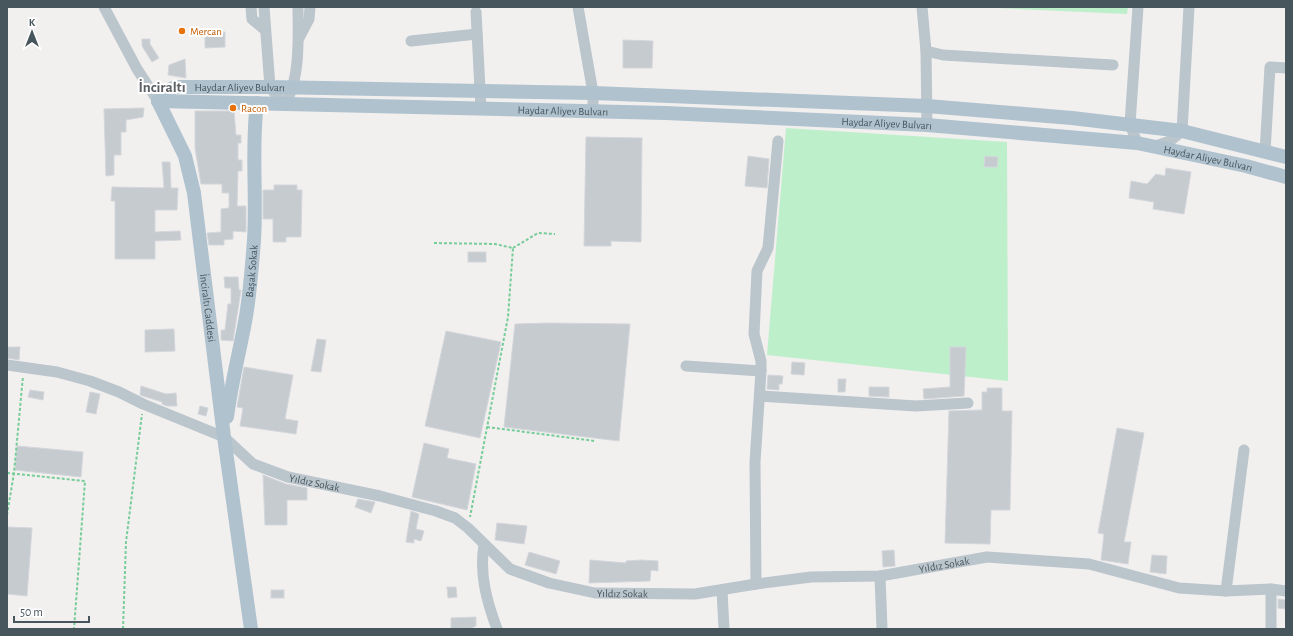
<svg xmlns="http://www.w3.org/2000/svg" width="1293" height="636" font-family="'Alegreya Sans',sans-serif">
<rect width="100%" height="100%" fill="#f2efef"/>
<g fill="#beefcb">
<path d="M974,7H1128L1127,14Z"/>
<path d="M786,128L1007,142L1008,381L767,355Z"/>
</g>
<g fill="#c6cbcf" stroke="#d3d6db">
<path d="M216,32H225V47L205,48V34H216Z"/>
<path d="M142,39H150V44L159,58L152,62L142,46Z"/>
<path d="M623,40L653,41L652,68H623Z"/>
<path d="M185,59L186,78L168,75L169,65Z"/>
<path d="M144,108L143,117L126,120V132H121V155H114V175L106,176L104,109Z"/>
<path d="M195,111H234L236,135H241V143H238V160H242V171H238L237,206H246V232L233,231V239L224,240V245H209L207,233L221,232V209L229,208V193H222V184H201L195,148Z"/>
<path d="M586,137L642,138L641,242L611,241V246H584Z"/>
<path d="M748,156L769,159L767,188L745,186Z"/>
<path d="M985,156L998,157L997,167H984Z"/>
<path d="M162,162H170L171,188H178L177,210H155V232L180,231L181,240L155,241V259H115V201H111L112,187L164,188Z"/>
<path d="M1166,168L1191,172L1184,214L1153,209L1154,202L1129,198L1131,181L1147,184L1156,174L1165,176Z"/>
<path d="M274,185H297V190H302L301,237H286V242H273V219H263V190H274Z"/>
<rect x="468" y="252" width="18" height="10"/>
<path d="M224,277H238L239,290H241L233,341L221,340V330H225L228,304H231V288H225Z"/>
<path d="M548,323L630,324L619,441L504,427L515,324Z"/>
<path d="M174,329L175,351L145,352V330Z"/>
<path d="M446,331L501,342L480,438L425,426Z"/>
<path d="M317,339L326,340L321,372L311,371Z"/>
<path d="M7,347H20L19,360L7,358Z"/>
<path d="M950,347H966L964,396L924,399L923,389L950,387Z"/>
<path d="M792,362L805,363L804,375L791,374Z"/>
<path d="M244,367L293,375L285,419L298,421L296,434L240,426L243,408L237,407Z"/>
<path d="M768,375L783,376L782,384H779V390L767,389Z"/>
<path d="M838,379H846L845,392H838Z"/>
<path d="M141,386L166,394L176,393L177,406H167L162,404V402L140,395Z"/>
<path d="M869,387H889V397L869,396Z"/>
<path d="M987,388H1002V411H1012L1010,510H991L990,544L945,543L949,411L982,410V392H987Z"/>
<path d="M30,390L44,392L43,400L28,397Z"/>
<path d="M90,392L100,394L96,414L86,412Z"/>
<path d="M200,406L208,408L206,416L198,414Z"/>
<path d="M1117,428L1144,433L1124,542H1131L1128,564L1101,560L1104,534L1098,533Z"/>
<path d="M424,443L449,449L447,458L476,464L467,510L412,497Z"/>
<path d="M17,446L83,452L81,477L15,470Z"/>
<path d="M263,475L286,484L307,488V500H287V525H265Z"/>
<path d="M358,499L375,502L371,513L355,507Z"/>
<path d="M411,511L419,514L416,529L424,531L421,541L414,539V543L406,542Z"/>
<path d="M497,523L527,526L524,544L495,540Z"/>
<path d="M7,527L32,528L27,596L7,594Z"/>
<path d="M894,550L895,566L883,567L882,551Z"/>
<path d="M529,552L560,561L556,574L525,565Z"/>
<path d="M1152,555L1167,556L1166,574L1150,572Z"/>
<path d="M590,560L626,563V561L641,560L658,561V571L651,570L650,581L589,583Z"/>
<path d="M447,587H456L457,597L448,598Z"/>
<rect x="271" y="590" width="13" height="8"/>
<path d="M1278,599L1286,600V609L1278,608Z"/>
<path d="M476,617V626L469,629H451V618Z"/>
</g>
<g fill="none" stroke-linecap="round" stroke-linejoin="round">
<g stroke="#76cd98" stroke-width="2" stroke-dasharray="3 2" stroke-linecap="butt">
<path d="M434,243L495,244L513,248L508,317L470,517"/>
<path d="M513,248L538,233L555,234"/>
<path d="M487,427L595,441"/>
<path d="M7,473L85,481L74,629"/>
<path d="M7,515L14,473L23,376"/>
<path d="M123,629L126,542L142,414"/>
</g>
<g stroke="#bbc5cc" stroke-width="11">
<path d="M104,7L137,69L158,101"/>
<path d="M251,7L252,19L264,29"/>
<path d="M264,7L270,87L284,105C301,81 298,35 298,7"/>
<path d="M578,7L593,93V112"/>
<path d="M922,7L926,51L927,125"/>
<path d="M476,12L481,109"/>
<path d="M299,38L309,19L310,7"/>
<path d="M411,41L477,34"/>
<path d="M926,51L943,55L1113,65"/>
<path d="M1137,143L1130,124L1138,7"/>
<path d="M1153,147L1170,141L1182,131L1189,7"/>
<path d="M1265,152L1270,67L1286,68"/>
<path id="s1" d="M7,365L57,372L90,381L119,392L143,404L224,437L253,464L288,477L380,496L436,511L455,518L468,528L510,569L549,583L595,593L695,594L756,584L811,577L880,576L987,557L1089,564L1179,588L1226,591L1271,589L1286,591"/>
<path d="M686,366L761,371"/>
<path d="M760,396L916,406L968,403"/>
<path d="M484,545C479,574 487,602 497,629"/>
<path d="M880,576L882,629"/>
<path d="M756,584L755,462L761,371V361L754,334L757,271L768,248L778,141"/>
<path d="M1271,589V629"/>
<path d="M722,590L724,629"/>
<path d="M1226,591L1244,450"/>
</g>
<g stroke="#afc2ce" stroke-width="14">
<path id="s2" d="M158,101L169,90L175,87H270L593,93L927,106L1072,118L1182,131L1286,157"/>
<path id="s3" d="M158,101L666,113L927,125L1137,143L1246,166L1286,177"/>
<path id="s4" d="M158,101L185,156L194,193L224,437L251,629"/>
<path id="s5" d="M227,417C231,385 239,354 245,322C250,295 252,267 254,240C257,194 251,149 257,103"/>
</g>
</g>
<g fill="#e8710a" stroke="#fff" stroke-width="1.5">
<circle cx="182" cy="31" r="4"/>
<circle cx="233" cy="108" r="4"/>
</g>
<g text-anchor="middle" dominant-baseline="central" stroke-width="4" stroke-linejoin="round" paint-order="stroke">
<g font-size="11" fill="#c56008" stroke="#fff" text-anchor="start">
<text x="190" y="31">Mercan</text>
<text x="241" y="108">Racon</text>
</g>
<g font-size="11" fill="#47555d" stroke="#fff">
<text stroke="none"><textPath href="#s2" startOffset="87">Haydar Aliyev Bulvarı</textPath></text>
<text stroke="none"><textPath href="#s3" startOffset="405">Haydar Aliyev Bulvarı</textPath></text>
<text stroke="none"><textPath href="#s3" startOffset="729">Haydar Aliyev Bulvarı</textPath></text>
<text stroke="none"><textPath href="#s3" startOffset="1053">Haydar Aliyev Bulvarı</textPath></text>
<text stroke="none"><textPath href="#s5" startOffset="148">Başak Sokak</textPath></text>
<text stroke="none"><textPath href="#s4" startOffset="215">İnciraltı Caddesi</textPath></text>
<text stroke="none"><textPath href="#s1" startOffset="334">Yıldız Sokak</textPath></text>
<text stroke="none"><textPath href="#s1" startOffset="994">Yıldız Sokak</textPath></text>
<text stroke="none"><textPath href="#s1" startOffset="670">Yıldız Sokak</textPath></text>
</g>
<g font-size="15" font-weight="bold" fill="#5c6064" stroke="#fff">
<text x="162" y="87">İnciraltı</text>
</g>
</g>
<rect width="1293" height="636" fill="none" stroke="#47555d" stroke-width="16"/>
<g transform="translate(32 32)" stroke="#ffffff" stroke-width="3" paint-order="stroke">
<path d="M0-3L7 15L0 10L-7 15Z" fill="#47555d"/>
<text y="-6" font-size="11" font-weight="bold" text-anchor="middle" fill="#47555d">K</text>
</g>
<path d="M14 616v6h75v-6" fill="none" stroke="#47555d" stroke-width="2"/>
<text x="20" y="616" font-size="12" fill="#47555d" stroke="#ffffff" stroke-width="3" paint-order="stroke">50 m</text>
</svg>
